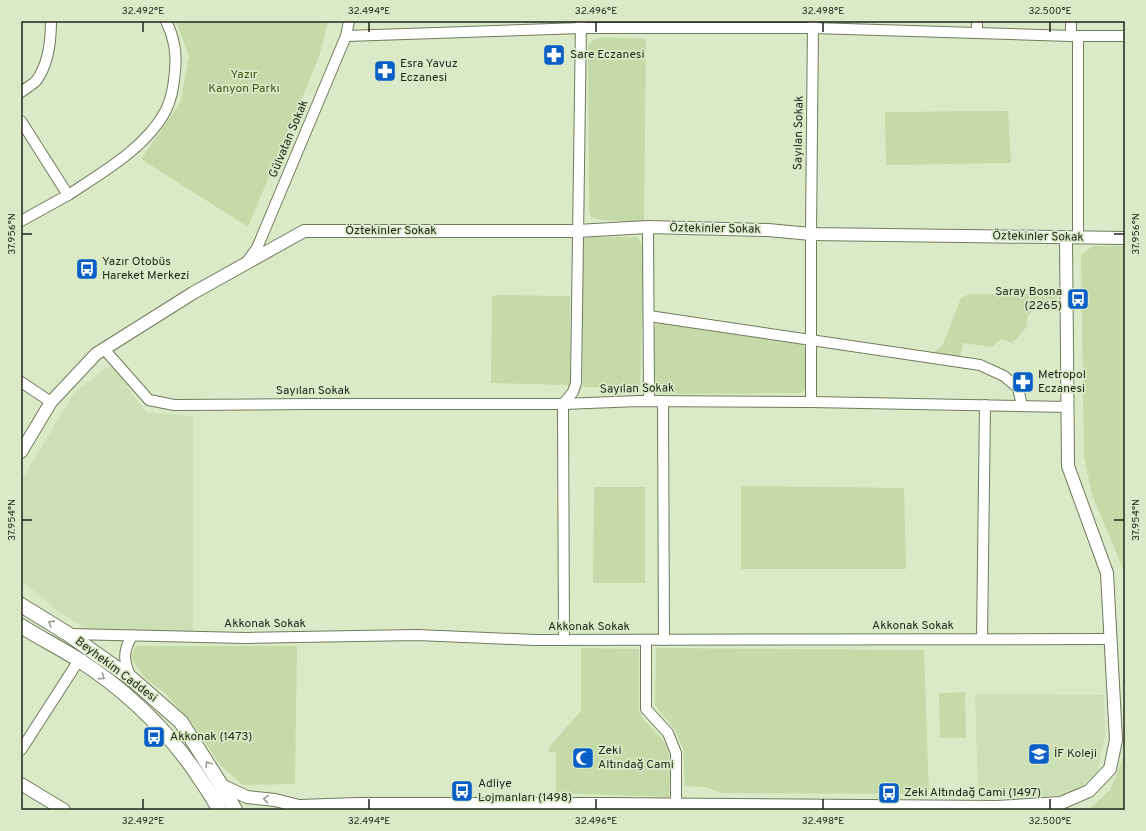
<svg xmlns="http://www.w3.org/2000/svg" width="1146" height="831" font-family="Overpass,sans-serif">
<rect width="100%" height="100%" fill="#daeac7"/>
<g fill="#cddfb5">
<path d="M114,367L138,402L147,412L193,416V632L89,631L54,608L21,580V481L74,393L106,368Z"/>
<path d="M975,694L1104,695L1105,736L1097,773L1070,795L978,798Z"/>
</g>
<g fill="#c5daa8">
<path d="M176,21H328L319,57L248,227L141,159L180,103L189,56Z"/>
<path d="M602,37L646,39L644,222L599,220L591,217L589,211L588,45L594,40Z"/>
<path d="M1008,111L1011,163L886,165L885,112Z"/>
<path d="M586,237H638L644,249L640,388L583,387L581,244Z"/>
<path d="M1093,246H1125V573L1092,495L1084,456L1081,255Z"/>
<path d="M969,294H1057V311L1034,310L1028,315L1026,328L1012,343L1001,339L992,347L963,343L960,358L934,353L943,344L961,298Z"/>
<path d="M495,295L570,296V385L491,383L492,298Z"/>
<path d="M659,323L800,343L805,348L806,389L801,393L659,394L653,385L654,327Z"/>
<path d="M741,486L904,488L906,569H741Z"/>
<path d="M594,487H645V583H593Z"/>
<path d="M136,646H297L295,784L243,785L221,766L192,723L166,694L145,678L133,661L132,654Z"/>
<path d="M581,648L639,649V709L643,719L662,739L668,749L670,764L669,797L556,793V751L549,753V747L581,711Z"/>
<path d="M656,648L924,650L929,794L721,793L706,787L685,786L683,748L675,730L655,705Z"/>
<path d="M965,692L966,738H940L939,693Z"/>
<path d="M1125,754V810H1084L1090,808L1110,790Z"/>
</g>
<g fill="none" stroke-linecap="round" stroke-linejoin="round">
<g stroke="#6f7c5c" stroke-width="12">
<g id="minor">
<path d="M977,21V33"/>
<path d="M1071,21V36"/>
<path d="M346,36L581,28H813L1071,36H1125"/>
<path d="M21,92C26,88 32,85 36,81C49,64 51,41 51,21"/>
<path d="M21,121L68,195C102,173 147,147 166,110C172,98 174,84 175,71C177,54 174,37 166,21"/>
<path d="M21,221L68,195"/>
<path d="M648,227L649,401"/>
<path d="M1078,238V36"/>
<path d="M246,263L257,248L346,36L349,21"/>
<path d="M649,316L980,365L1004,376L1018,388L1022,406"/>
<path d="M104,349L149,400L174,405L308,404H563L639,401L811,402V234L813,21"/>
<path d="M21,382L51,402"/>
<path d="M663,401L664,640"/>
<path d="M811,402L1068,407"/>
<path d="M69,634L246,638L417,635L535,640L1111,639"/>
<path d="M982,639L985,405"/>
<path d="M564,640L563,404L573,392L576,383L581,22"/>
<path d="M646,640V709L668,733L676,753V805"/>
<path d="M131,678C124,662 122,652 132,636"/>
<path d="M21,750L79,660"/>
</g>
</g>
<g stroke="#6f7c5c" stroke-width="14">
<g id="tertiary">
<path d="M21,452L51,402L96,354L193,293L304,231H577L648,227L768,230L811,234L1125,238"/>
<path d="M21,784L64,810"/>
<path d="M221,785L247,797L275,800L299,806"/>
<path d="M288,810L299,806L359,804H603L997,807L1061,803L1089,791L1110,769L1116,740L1107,573L1068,466L1066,238"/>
</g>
</g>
<g stroke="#6f7c5c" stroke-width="16">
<g id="secondary">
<path d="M21,605L68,634L132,679L181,722L221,785L235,810"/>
<path d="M21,626C40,638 60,648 79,660C124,689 164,727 195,771C203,784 213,796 219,810"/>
</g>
</g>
<use href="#minor" stroke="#fff" stroke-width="10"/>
<use href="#tertiary" stroke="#fff" stroke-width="12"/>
<use href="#secondary" stroke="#fff" stroke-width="14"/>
</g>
<defs><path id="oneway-chevron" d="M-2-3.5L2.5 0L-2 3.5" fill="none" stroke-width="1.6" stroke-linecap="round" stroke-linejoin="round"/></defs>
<g stroke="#9a9d97">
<use href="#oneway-chevron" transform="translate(51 623) rotate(-148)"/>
<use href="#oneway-chevron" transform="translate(102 677) rotate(36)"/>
<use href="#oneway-chevron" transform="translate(208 764) rotate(-123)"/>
<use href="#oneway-chevron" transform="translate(266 799) rotate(-175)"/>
</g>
<path fill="none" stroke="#1f2518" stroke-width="1.5" d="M143,22V32M369,22V32M596,22V32M823,22V32M1050,22V32M22,234H32M1114,234H1124M22,520H32M1114,520H1124M143,799V809M369,799V809M596,799V809M823,799V809M1050,799V809"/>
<defs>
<g id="pharmacy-square" transform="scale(1.15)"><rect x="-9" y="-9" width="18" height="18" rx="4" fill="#095fc8" stroke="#daeac7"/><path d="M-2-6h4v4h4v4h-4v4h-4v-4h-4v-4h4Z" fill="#fff"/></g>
<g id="bus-square" transform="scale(1.15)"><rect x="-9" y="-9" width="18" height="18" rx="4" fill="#095fc8" stroke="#daeac7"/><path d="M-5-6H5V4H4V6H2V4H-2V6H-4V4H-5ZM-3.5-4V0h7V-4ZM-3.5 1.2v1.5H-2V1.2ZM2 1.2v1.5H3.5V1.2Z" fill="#fff"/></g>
<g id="school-square" transform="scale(1.15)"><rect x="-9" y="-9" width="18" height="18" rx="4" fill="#095fc8" stroke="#daeac7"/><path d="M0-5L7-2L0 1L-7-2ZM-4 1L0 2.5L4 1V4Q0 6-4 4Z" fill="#fff"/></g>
<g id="mosque-square" transform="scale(1.15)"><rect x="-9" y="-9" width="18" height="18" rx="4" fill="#095fc8" stroke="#daeac7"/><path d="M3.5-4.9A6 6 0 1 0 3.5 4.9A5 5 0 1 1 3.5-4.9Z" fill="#fff"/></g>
</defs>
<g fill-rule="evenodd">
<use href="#pharmacy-square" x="554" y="55"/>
<use href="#pharmacy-square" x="385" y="71"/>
<use href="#bus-square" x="87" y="269"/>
<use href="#bus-square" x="1078" y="299"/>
<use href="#pharmacy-square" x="1023" y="382"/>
<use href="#bus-square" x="154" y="737"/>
<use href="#school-square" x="1039" y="754"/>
<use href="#mosque-square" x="583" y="758"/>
<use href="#bus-square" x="462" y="791"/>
<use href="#bus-square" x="889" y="793"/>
</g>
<g text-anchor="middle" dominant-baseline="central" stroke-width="3.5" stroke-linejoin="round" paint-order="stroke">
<g font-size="12" fill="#1f2518" stroke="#daeac7" text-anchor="start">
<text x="570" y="55">Sare Eczanesi</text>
<text x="400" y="64">Esra Yavuz<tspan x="400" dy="14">Eczanesi</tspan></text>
<text x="102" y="262">Yazır Otobüs<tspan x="102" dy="14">Hareket Merkezi</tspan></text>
<text x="1062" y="292" text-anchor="end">Saray Bosna<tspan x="1062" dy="14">(2265)</tspan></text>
<text x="1038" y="375">Metropol<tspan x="1038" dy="14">Eczanesi</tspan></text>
<text x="170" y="737">Akkonak (1473)</text>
<text x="598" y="751">Zeki<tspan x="598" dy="14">Altındağ Cami</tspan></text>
<text x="1054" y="754">İF Koleji</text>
<text x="478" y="784">Adliye<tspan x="478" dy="14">Lojmanları (1498)</tspan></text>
<text x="904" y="793">Zeki Altındağ Cami (1497)</text>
</g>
<g font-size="12" fill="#405714" stroke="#daeac7">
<text x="244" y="75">Yazır<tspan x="244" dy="14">Kanyon Parkı</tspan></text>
</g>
<g font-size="12" fill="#1f2518" stroke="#daeac7">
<text transform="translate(799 133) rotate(-89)">Sayılan Sokak</text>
<text transform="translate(289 139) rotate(-67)">Gülvatan Sokak</text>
<text transform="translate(715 229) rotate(1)">Öztekinler Sokak</text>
<text x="391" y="231">Öztekinler Sokak</text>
<text transform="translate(1038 237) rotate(1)">Öztekinler Sokak</text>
<text transform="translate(637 389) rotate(-1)">Sayılan Sokak</text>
<text x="313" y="391">Sayılan Sokak</text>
<text x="265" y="624">Akkonak Sokak</text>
<text x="913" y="626">Akkonak Sokak</text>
<text x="589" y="627">Akkonak Sokak</text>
<text transform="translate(116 670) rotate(37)">Beyhekim Caddesi</text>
</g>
</g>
<rect width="1146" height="831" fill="none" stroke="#daeac7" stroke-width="44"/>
<rect x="22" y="22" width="1102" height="787" fill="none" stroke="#1f2518" stroke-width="1.5"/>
<g font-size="10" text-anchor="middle" fill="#1f2518">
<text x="143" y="14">32.492°E</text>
<text x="369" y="14">32.494°E</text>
<text x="596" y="14">32.496°E</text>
<text x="823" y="14">32.498°E</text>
<text x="1050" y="14">32.500°E</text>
<text transform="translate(11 234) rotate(-90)" y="4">37.956°N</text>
<text transform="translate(1135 234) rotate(-90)" y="4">37.956°N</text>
<text transform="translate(11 520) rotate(-90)" y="4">37.954°N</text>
<text transform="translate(1135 520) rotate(-90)" y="4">37.954°N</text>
<text x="143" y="824">32.492°E</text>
<text x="369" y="824">32.494°E</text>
<text x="596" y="824">32.496°E</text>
<text x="823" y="824">32.498°E</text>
<text x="1050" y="824">32.500°E</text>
</g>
</svg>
